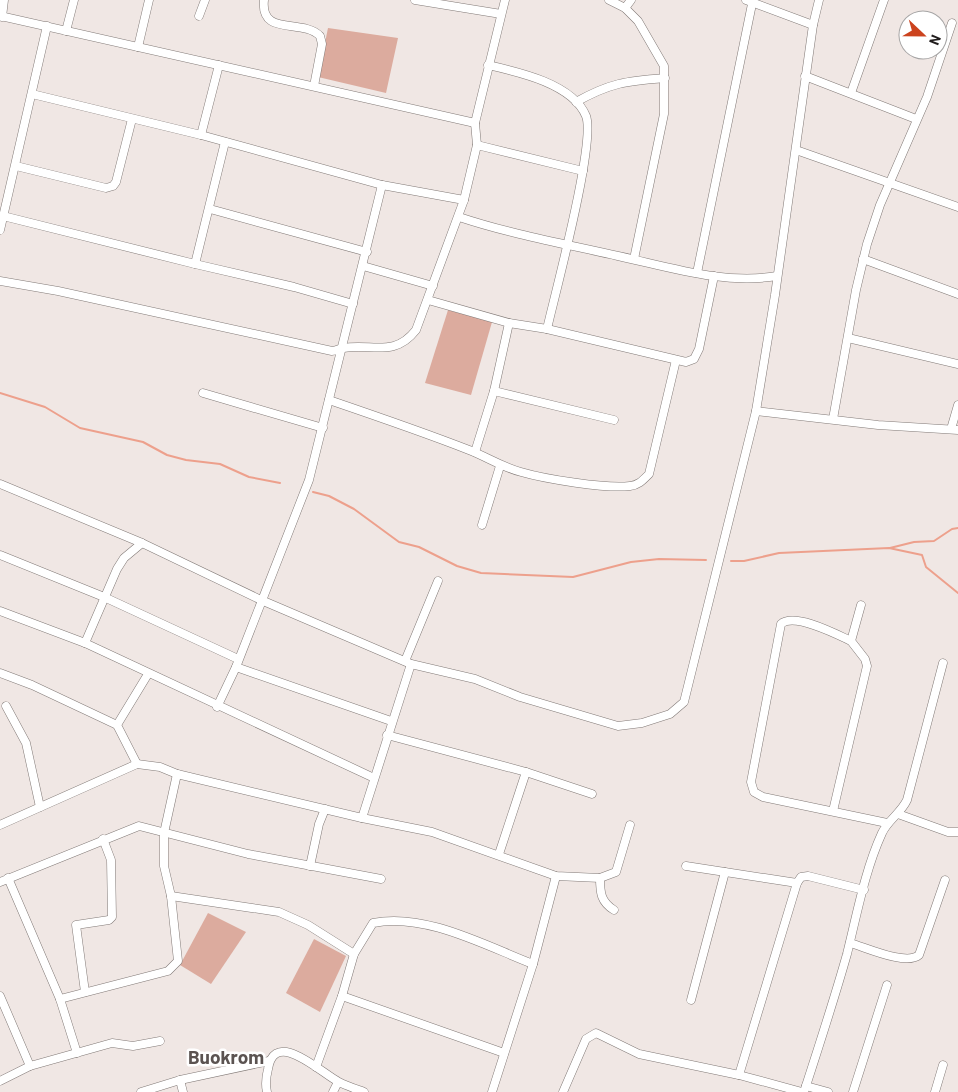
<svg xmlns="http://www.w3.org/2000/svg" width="958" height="1092" font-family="Barlow,sans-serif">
<rect width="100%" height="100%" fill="#f0e7e4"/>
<g fill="#dcab9e">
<path d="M328,28L398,38L386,93L318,77Z"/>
<path d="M448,310L492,322L471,395L425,383Z"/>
<path d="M208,913L246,932L211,984L180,965Z"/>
<path d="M314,939L346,956L320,1012L286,993Z"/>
</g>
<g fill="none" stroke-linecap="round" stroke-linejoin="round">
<g stroke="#eda08c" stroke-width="2">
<path d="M0,393L45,407L80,428L143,442L167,455L186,460L220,464L249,477L280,483"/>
<path d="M313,492L329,496L354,509L399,542L419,547L457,566L481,573L573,577L631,562L659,559L706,560"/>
<path d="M890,548L914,542L934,541L952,529L958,528"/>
<path d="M731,561H744L779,553L889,548L922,555L926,567L958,593"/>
</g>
<g stroke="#827a77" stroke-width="9">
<g id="minor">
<path d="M264,0C260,37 302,18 320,36L322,44L314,86"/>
<path d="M415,0L501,14"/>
<path d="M609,0L625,8L638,21L664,66V114L634,259"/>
<path d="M746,0L813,25"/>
<path d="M625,8L631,0"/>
<path d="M0,16L475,123"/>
<path d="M199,16L205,0"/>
<path d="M2,17L4,0"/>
<path d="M66,31L74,0"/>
<path d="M138,47L149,0"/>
<path d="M488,65C519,72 573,84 586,116C596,142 555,294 547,329"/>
<path d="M805,76L916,119"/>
<path d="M851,93L884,0"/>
<path d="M32,94L201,135L382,185L464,200"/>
<path d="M576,102C610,83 626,81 665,78"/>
<path d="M201,135L219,65"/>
<path d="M477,145L583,171"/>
<path d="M796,150L958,207"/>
<path d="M16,166L106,188L113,186L116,182L132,119"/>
<path d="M210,209L367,252"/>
<path d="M3,216L195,264L294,287L353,304"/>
<path d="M459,217C510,234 565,244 618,256C669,267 724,285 777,276"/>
<path d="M0,230L47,26"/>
<path d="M863,259L958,294"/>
<path d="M195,264L225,142"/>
<path d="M363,266L433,286"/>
<path d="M697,273L752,4"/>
<path d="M0,281L58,291L332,351C337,351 340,348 343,348C372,343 394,358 416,330L464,200L477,145L475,123L505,0"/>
<path d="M428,300L509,323L547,329L686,362L694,359L699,349L714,276"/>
<path d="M848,338L958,364"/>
<path d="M494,391L614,420"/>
<path d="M203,393L323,428"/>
<path d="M329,400C376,416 423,432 469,450C487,457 502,467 521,472C545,479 606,489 630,486C639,485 643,480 649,474L676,360"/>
<path d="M756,411L878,425L958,430"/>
<path d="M833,419L856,290L867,244L880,205L927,97L952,23"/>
<path d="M951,429L958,405"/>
<path d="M475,452L494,391L509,323"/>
<path d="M0,484L142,543L261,600L411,664L475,679L520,697L618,726L642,723L670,714L684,702L756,411L775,295L813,25L819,0"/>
<path d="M482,525L500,466"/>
<path d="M0,555L104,597L238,659"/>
<path d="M0,611L85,643L374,778"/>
<path d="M851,641C836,634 794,612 781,624L751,782L754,792L763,797L887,823"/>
<path d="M85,643L117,569L124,558L142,543"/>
<path d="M405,661L438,581"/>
<path d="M236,667L391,721"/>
<path d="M0,673L32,685L117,725"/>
<path d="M6,706L26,743L40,807"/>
<path d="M217,707L236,667L309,480L382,185"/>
<path d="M387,735L526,772L592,794"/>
<path d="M137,764L117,725L148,674"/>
<path d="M833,811L867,666L865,659L851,641L861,605"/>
<path d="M898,814L948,832H958"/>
<path d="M362,818L411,664"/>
<path d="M0,825L137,764L160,767L177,774L362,818L432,832L556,876L600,878L616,872L630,825"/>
<path d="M499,854L526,772"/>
<path d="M310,866L319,824L325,809"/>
<path d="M686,866L797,883"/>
<path d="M8,878L60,999L77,1053"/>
<path d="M600,878C600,893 601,902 614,910"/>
<path d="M0,882L139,826L248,854L381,879"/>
<path d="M171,896L279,912L308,925L354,954"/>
<path d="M850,943C865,947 906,966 919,955L945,880"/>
<path d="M85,992L76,925L109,920L112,917L111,860L103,839"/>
<path d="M0,996L30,1066L112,1043L133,1046L160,1041"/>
<path d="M342,996L504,1053"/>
<path d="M60,999L168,971L178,961L171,896L164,866V833L177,774"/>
<path d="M691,1000L725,872"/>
<path d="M316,1067L342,996L354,954L373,923C424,912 486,946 533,964"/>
<path d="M739,1075L797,883L801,877L808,876L864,890"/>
<path d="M180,1080L183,1092"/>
<path d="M0,1081L30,1066"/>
<path d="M806,1086L828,1092"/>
<path d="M141,1092L180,1080L269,1061"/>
<path d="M267,1092C265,1084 266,1077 268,1069C275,1027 322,1074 339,1082C347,1086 356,1089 364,1092"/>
<path d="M333,1092L338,1082"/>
<path d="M492,1092L533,964L556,876"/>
<path d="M563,1092L586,1039L596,1033L639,1054L739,1075L802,1092"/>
<path d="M804,1092C819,1046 834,1000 847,954C857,914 865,870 882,833C888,820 901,813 907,800L943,663"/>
<path d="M853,1092L887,985"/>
<path d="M935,1092L943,1065"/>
</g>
</g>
<use href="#minor" stroke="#fff" stroke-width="8"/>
</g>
<g text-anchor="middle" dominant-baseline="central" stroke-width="5" stroke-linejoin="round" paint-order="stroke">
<g font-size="19" font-weight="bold" fill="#5b5351" stroke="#fff">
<text x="226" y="1056">Buokrom</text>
</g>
</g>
<g transform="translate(923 35) rotate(112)"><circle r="24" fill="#ffffff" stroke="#a6a5a5"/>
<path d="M0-4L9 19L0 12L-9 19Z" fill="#cc431e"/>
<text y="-8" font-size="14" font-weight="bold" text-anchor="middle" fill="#211d1d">N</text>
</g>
</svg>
